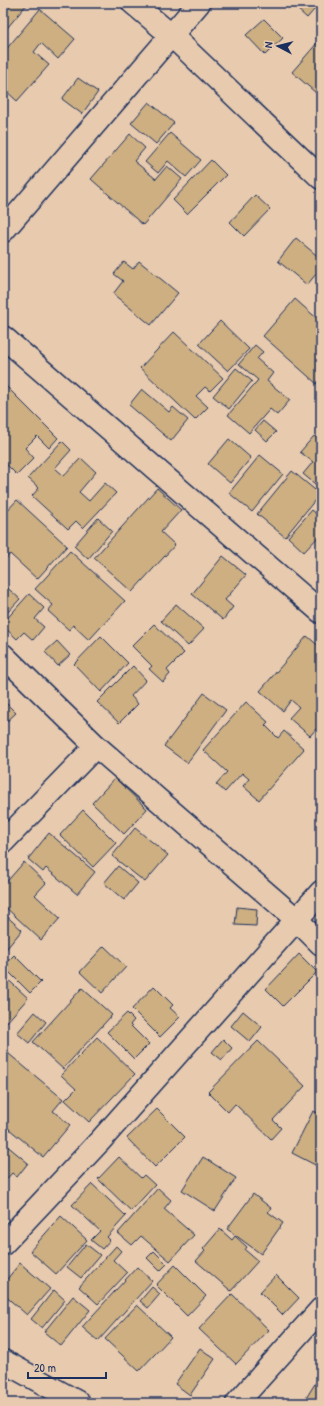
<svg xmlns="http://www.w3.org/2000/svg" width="324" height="1406" font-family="'Patrick Hand',sans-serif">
<rect width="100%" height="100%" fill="#e8cbaf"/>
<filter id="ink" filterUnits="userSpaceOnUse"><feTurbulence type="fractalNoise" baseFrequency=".025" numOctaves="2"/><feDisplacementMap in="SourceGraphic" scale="8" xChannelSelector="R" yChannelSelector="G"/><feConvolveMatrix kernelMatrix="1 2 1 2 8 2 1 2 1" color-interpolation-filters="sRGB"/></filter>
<g filter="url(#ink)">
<g fill="#cdaf81" stroke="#1b2f5e">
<path d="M3,3H28L3,33Z"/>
<path d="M301,3H320L307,18L296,8Z"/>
<path d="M40,9L75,39L58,59L41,43L34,52L49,65L17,101L3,88V53Z"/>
<path d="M264,19L283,38L265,55L246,35Z"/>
<path d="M318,42L321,44V87L316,93L292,72Z"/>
<path d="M78,78L98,92L82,114L62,99Z"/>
<path d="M149,102L174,123L156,144L131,123Z"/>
<path d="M170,133L201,160L186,177L168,161L158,173L145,162Z"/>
<path d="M130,134L145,148L134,161L156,179L167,166L182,179L143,225L91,179Z"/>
<path d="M211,160L226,175L187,214L173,200Z"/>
<path d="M255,195L270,209L244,236L230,222Z"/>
<path d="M296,238L321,259V268L307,285L278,261Z"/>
<path d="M139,261L178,293L151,325L113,294L123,281L114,274L124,262L133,269Z"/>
<path d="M295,299L321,322V379L317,384L263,336Z"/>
<path d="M220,321L249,349L228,371L199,344Z"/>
<path d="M174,332L223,378L210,391L205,387L196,396L208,407L195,420L140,368Z"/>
<path d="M255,345L263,352L257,359L273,373L267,381L290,400L277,415L270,409L249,433L228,415L258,380L239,364Z"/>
<path d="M236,368L252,381L229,409L213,396Z"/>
<path d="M4,384L58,438L49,448L37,436L25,448L34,458L17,475L3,461V417L6,414L3,412Z"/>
<path d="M142,389L169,412L173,407L188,420L171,441L129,405Z"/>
<path d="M263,421L276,432L267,441L255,430Z"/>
<path d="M314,436L321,442V489L303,474L313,462L300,452Z"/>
<path d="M229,439L251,458L230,483L208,464Z"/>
<path d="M62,441L71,450L55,468L64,476L81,458L96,472L79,492L89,501L105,483L116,493L83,528L76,521L68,529L32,496L39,488L28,478Z"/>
<path d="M260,455L283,474L252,512L229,493Z"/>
<path d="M292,471L320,494L285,537L257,514Z"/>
<path d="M157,488L181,510L161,532L175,545L132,592L94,558Z"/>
<path d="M17,500L67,546L37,579L10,554L3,562V515Z"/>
<path d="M312,510L321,518V534L304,552L288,537Z"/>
<path d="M98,518L112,531L88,559L74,546Z"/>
<path d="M70,551L125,601L89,640L73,625L69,630L48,611L53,605L35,589Z"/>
<path d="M223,556L246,575L225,600L233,607L223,620L192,594Z"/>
<path d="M3,584L20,599L5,615L3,613Z"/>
<path d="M29,594L44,608L35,619L44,627L33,640L24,632L17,639L3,626V623Z"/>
<path d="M176,604L204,629L188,646L161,621Z"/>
<path d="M154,624L184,653L167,670L170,674L163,682L149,669L152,666L132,646Z"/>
<path d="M101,636L128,663L101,692L74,664Z"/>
<path d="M307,636L321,648V723L310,736L289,718L299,707L291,700L283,711L260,691Z"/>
<path d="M57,641L70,655L58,666L45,652Z"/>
<path d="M133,666L146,680L131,696L138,704L119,723L97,702Z"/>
<path d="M204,693L226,710L187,763L164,746Z"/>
<path d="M3,700L16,713L3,725Z"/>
<path d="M246,702L268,722L265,725L278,738L284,731L304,749L259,800L243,786L249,779L242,773L225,792L216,784L227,772L203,750Z"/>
<path d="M115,778L147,809L124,834L92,803Z"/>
<path d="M83,810L116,843L93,867L60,835Z"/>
<path d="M135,828L168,855L145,882L112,856Z"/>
<path d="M49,833L95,872L77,894L46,868L43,872L28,859Z"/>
<path d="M24,862L46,883L35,895L60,918L41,940L3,905V886Z"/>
<path d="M118,866L138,883L124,900L104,883Z"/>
<path d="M237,907L257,909L256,926L235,925Z"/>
<path d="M3,913L22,930L3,953Z"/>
<path d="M104,946L126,967L102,993L80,972Z"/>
<path d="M299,954L317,972L283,1006L266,989Z"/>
<path d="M14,955L41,982L30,993L3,966Z"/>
<path d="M3,975L28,998L6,1023L3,1021Z"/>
<path d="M154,986L173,1005L170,1008L180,1017L160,1037L132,1009Z"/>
<path d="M82,988L112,1015L63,1069L33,1042Z"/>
<path d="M243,1011L262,1027L250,1042L231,1026Z"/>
<path d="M35,1012L46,1022L29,1043L17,1033Z"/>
<path d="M127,1013L134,1020L130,1025L149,1044L134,1059L107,1032Z"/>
<path d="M97,1037L135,1074L89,1122L65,1100L76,1089L61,1075Z"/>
<path d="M223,1039L232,1048L222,1060L212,1052Z"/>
<path d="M258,1041L305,1086L273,1120L281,1128L271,1139L235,1104L228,1112L208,1092Z"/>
<path d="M3,1049L63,1099L53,1111L70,1125L43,1157L3,1124Z"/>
<path d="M157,1109L185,1137L155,1167L127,1138Z"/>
<path d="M313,1111L321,1114V1168L292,1153Z"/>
<path d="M5,1144L28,1163L17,1177L12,1173L3,1183V1147Z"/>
<path d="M119,1157L141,1178L144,1175L155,1185L131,1211L98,1179Z"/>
<path d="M203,1157L236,1178L215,1211L182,1190Z"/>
<path d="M92,1184L126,1216L107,1237L110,1240L102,1249L91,1240L100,1231L72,1205Z"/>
<path d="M158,1188L171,1200L164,1209L194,1235L170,1261L141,1236L132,1245L118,1233Z"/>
<path d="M253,1194L271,1208L268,1212L283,1223L261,1254L227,1229Z"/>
<path d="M61,1216L87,1240L56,1274L30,1251Z"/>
<path d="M220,1229L232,1240L235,1236L247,1247L245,1250L258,1261L231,1291L196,1261L205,1251L203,1249Z"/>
<path d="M86,1244L100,1255L81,1278L67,1267Z"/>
<path d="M116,1246L121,1251L113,1260L127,1273L98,1304L79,1287Z"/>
<path d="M154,1251L167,1264L160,1271L147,1258Z"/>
<path d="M20,1263L50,1289L27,1315L3,1294V1284Z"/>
<path d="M175,1265L206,1296L187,1316L156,1285Z"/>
<path d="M137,1267L152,1281L98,1341L82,1327Z"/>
<path d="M276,1275L299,1298L283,1315L260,1292Z"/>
<path d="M152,1287L160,1294L148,1308L140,1301Z"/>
<path d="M54,1290L65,1300L42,1328L31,1319Z"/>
<path d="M232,1294L269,1330L236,1364L199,1329Z"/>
<path d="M73,1296L90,1310L61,1346L44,1332Z"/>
<path d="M137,1305L171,1337L139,1371L105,1339Z"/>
<path d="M200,1348L215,1359L190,1395L175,1384Z"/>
<path d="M321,1374V1403H303Z"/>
</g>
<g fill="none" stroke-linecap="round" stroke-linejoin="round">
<g stroke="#1b2f5e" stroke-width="25">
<g id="street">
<path d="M3,231L199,3"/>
<path d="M3,337L321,612"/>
<path d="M3,655L96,746L296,919L321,944"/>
<path d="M3,842L96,746"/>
<path d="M3,1244L100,1141L321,892"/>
<path d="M3,1361L79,1403"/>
<path d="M237,1403L321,1309"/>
</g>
</g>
<g stroke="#1b2f5e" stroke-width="25">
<path id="secondary" d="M133,3L172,36L321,178"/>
</g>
<use href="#street" stroke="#e8cbaf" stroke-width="22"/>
<use href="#secondary" stroke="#e8cbaf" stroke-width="22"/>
</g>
</g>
<rect width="324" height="1406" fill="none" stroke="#e8cbaf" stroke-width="16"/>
<rect x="8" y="8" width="308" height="1390" fill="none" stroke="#1b2f5e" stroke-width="1.5" filter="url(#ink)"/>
<g transform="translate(278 46) rotate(277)" stroke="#e8cbaf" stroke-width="3" paint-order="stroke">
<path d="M0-3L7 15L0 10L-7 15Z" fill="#1b2f5e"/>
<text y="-6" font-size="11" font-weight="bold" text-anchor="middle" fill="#1b2f5e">N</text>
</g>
<path d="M28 1372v6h78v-6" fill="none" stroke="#1b2f5e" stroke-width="2"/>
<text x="34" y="1372" font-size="12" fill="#1b2f5e" stroke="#e8cbaf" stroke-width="3" paint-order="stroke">20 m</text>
</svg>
